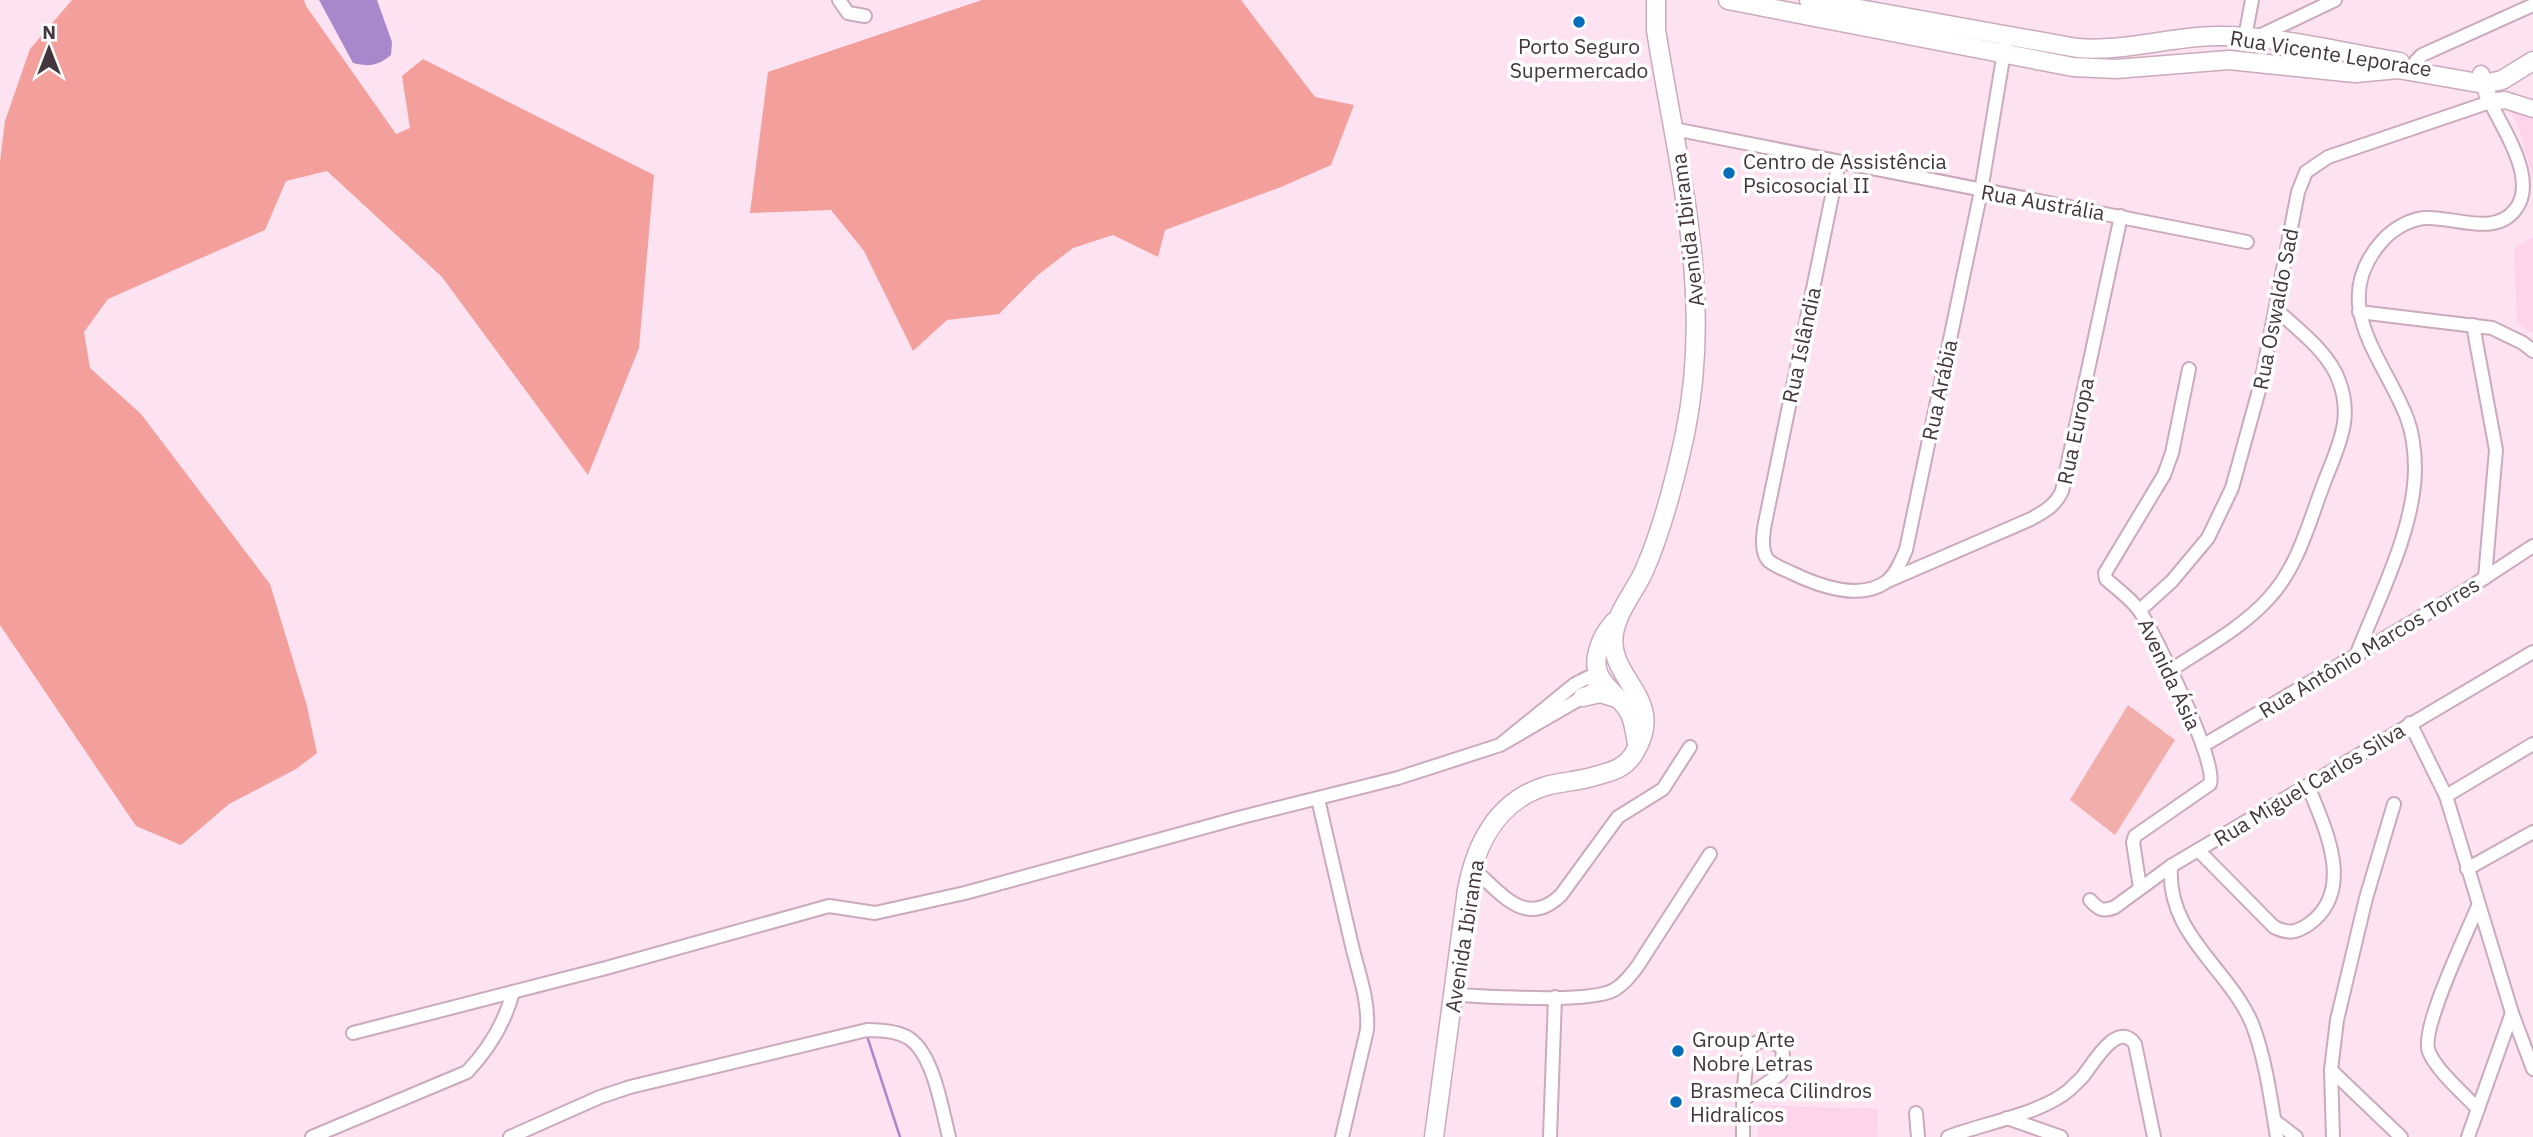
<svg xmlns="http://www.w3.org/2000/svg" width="2533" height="1137" font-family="'IBM Plex Sans',sans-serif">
<rect width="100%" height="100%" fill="#fde2f1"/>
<g fill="#fdd4eb">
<path d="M2509,107L2533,113V179L2519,128Z"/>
<path d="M2533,237V332H2531L2517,323L2514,248Z"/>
<path d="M1759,1105L1878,1109L1877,1137H1758Z"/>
</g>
<path fill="#f1aeab" d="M2128,705L2175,740L2115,835L2070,800Z"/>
<g fill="#f39f9b">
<path d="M72,0H304L306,6L396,134L410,128L402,76L423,59L654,175L639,348L588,475L442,277L327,171L286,181L265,230L108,299L84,332L90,368L141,414L270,584L307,706L317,753L296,769L229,804L181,845L136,826L0,625V162L5,121L30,49Z"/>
<path d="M982,0H1241L1315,97L1354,105L1331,165L1281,187L1165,230L1158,257L1113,235L1073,248L1038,275L999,314L947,320L913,351L864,251L831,210L750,213L768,72Z"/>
</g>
<path fill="#a888ca" d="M319,0H377L392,42L391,55C377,66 370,67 353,63Z"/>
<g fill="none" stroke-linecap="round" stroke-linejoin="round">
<path stroke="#a888ca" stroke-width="2.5" d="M868,1039L900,1137"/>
<g stroke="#caaabc" stroke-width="16">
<g id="minor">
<path d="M839,0L848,13L865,16"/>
<path d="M2245,37L2252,0"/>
<path d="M2255,38L2335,0"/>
<path d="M2412,71L2416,61L2422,55L2533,5"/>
<path d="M1674,129L2247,242"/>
<path d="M1839,162L1764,528C1763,538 1761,551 1768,560C1774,566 1784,569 1792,573C1817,585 1859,601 1886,582C1896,575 1901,561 1906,550L1981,191L2005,46"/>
<path d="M2359,312L2492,328L2523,343L2533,351"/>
<path d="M2473,325L2496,450L2485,578"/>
<path d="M1890,580L2031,519C2045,511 2055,506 2062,491L2121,216"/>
<path d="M2140,610L2172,581L2208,538L2232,488L2261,383L2298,192L2306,172L2328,157L2490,102C2501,124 2515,146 2521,170C2524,183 2524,199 2515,210C2494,237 2453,216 2425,218C2410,219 2393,229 2383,240C2326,303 2384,358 2407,418C2413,434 2415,453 2415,470C2414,531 2378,599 2356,656"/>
<path d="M2171,670C2204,648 2242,628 2269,598C2298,567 2309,522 2324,483C2331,464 2341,444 2344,423C2346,409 2344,394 2339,381C2329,352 2298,330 2277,310"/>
<path d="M2410,723L2446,796L2512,1013L2533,1069"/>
<path d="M2204,745L2463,592L2533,546"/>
<path d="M2446,796L2533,744"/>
<path d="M1318,799C1329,848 1341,897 1352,946C1359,975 1369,1000 1367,1030L1342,1137"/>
<path d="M2198,850L2274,927C2288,934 2296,933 2309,924C2356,890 2325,828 2308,786"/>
<path d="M2171,866C2166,936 2230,968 2253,1026C2266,1061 2271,1101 2277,1137"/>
<path d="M1472,868C1500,891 1525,930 1561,895L1618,817L1663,789L1690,747"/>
<path d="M2467,869L2533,832"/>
<path d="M2140,888L2133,842L2135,836L2210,784C2218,762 2156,637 2141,613C2133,600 2117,589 2106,579L2105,573L2164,475L2172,453L2189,369"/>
<path d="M2090,900C2099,910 2103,912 2115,907L2171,866L2533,652"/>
<path d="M1454,995C1488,996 1587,1004 1614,990C1624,984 1630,976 1637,967L1710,854"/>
<path d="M353,1033L606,968L829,906L875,913L965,893L1242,817L1398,778L1500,745L1583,697L1593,689L1599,679L1589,677L1575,684L1500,745"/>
<path d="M2331,1070L2401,1137"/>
<path d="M2478,1109C2463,1093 2437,1071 2429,1052C2419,1031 2468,931 2478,906"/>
<path d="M1916,1113L1918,1137"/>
<path d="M2007,1118L2061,1137"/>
<path d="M2275,1121L2296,1137"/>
<path d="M312,1137L467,1072C488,1050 505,1022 513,992"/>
<path d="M510,1137L600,1097L630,1087L867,1030C881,1030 899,1031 910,1039C934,1056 942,1110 949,1137"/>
<path d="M1550,1137L1555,997"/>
<path d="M1743,1137C1743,1107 1742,1072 1752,1044L1767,1040L1782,1047L1784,1066L1780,1074L1744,1099"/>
<path d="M1948,1137C1984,1123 2041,1114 2069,1090C2074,1085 2080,1080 2084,1075C2094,1062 2118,1020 2135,1044L2154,1137"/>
<path d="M2333,1137L2331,1070L2337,1020L2366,898L2394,804"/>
<path d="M2468,1137L2512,1013"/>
</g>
</g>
<g stroke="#caaabc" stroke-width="19">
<path id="tertiary" d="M2481,74L2490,102L2505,100L2533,109"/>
</g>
<g stroke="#caaabc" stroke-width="21">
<g id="secondary">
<path d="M1728,0L2073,67L2116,69L2229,60L2355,73L2398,69L2484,84L2502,80L2533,61"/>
<path d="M1809,0L2077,48C2125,52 2168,37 2215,36C2276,35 2340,52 2400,62"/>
<path d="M1614,622C1606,631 1601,640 1598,651C1589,681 1616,690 1629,712C1634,721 1635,733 1637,744"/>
<path d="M1583,697L1600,693L1616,698"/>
<path d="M1434,1137L1467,890C1476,843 1497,801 1546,786C1561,782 1577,781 1592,777C1609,772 1623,770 1633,755C1670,699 1606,680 1614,633C1618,610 1635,591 1644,571C1663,528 1675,480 1685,434C1714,293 1678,169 1656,30V0"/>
</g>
</g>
<use href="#minor" stroke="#fff" stroke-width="12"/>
<use href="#tertiary" stroke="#fff" stroke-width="16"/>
<use href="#secondary" stroke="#fff" stroke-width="18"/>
</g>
<g fill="#076db9" stroke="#fff" stroke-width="2.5">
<circle cx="1579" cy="22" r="7"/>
<circle cx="1729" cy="173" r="7"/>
<circle cx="1678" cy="1051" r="7"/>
<circle cx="1676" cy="1102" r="7"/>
</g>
<g text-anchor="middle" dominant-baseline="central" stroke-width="7" stroke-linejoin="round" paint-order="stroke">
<g font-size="21" fill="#43363d" stroke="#fff" text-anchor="start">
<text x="1579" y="46" text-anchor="middle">Porto Seguro<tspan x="1579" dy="24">Supermercado</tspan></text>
<text x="1743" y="161">Centro de Assistência<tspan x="1743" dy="24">Psicosocial II</tspan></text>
<text x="1692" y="1039">Group Arte<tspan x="1692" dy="24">Nobre Letras</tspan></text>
<text x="1690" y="1090">Brasmeca Cilindros<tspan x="1690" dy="24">Hidralicos</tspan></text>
</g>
<g font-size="21" fill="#43363d" stroke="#fff">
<text transform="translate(2331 53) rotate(9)">Rua Vicente Leporace</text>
<text transform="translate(2043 202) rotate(10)">Rua Austrália</text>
<text transform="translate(1687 230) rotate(-97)">Avenida Ibirama</text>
<text transform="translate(2275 309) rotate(-79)">Rua Oswaldo Sad</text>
<text transform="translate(1801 345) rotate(-78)">Rua Islândia</text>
<text transform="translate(1939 390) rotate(-78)">Rua Arábia</text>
<text transform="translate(2075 431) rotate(-78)">Rua Europa</text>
<text transform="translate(2369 647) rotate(-31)">Rua Antônio Marcos Torres</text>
<text transform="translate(2170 674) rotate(65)">Avenida Ásia</text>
<text transform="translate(2309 784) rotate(-31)">Rua Miguel Carlos Silva</text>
<text transform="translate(1464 936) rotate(-81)">Avenida Ibirama</text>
</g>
</g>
<g transform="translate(49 49)" stroke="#ffffff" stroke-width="5" paint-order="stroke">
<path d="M0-5L12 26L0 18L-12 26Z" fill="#43363d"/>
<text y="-10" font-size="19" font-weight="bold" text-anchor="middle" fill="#43363d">N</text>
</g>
</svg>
